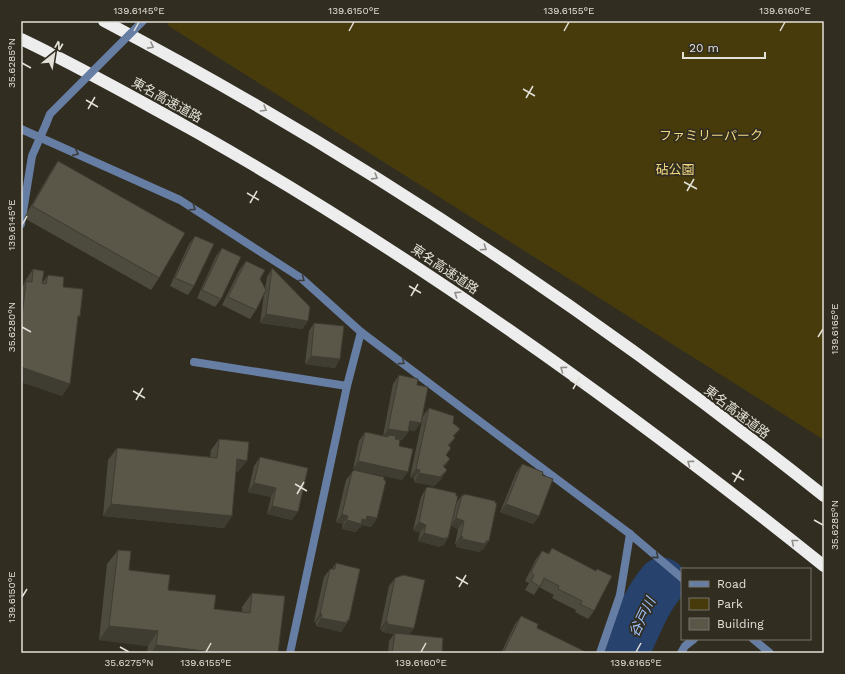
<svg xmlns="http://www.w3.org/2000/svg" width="845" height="674" font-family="'Work Sans','Noto Sans JP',sans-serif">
<rect width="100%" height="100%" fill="#312d21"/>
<path fill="#473b0c" d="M171,21H824V440L167,25Z"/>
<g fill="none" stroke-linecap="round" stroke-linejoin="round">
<path stroke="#26426d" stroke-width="49" d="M624,653C636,629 645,602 662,582"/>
<path stroke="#677ea4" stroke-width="8" d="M194,362L347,386"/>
<g stroke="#677ea4" stroke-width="8">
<path d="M21,129L180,200L301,278L361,332L630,534L682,578"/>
<path d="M21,224L32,156L46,124"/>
<path d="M753,639L770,653"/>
<path d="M290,653L347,386L361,332"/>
<path d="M600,653L620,595L630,534"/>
</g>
<path stroke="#677ea4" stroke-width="8" d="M681,653L685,646L694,639"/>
<g stroke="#ededed" stroke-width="12">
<path d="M104,21C359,155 599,317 824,496"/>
<path d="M21,39C84,69 144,103 205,137C423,261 628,409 824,566"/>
</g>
<path stroke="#677ea4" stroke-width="8" d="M46,124L50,114L143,21"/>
</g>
<g fill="#4d4a3e">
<path d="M58,161L159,278L151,290L24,218L50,173Z"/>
<path d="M195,236L194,286L188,295L170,286L189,244Z"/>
<path d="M222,248L221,299L215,307L197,298L216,256Z"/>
<path d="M246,261L260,279L265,289L267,277L272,268L308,321L302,329L260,323L264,294L256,310L250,319L222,305L240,269Z"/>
<path d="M33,269L42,283L48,275L63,287L78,319L70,384L62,396L21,382V289L24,284L25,281Z"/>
<path d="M314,323L340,359L335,368L305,364L309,331Z"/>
<path d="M399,375L415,431L409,430L408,432L402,440H398L402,480L353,469L359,441L365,432L383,436L393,384Z"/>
<path d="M429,408L455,438L449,446L446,456L450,459L444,467L447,470L441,479L434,486L414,482V478L410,477L423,416Z"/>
<path d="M219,439L238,472H236L232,516L224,528L103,516L108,460L117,448L210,457L211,450Z"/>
<path d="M260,457L292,520L267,514L271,497L248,492L254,466Z"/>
<path d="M522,464L542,475L539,516L533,524L500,512L516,473Z"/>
<path d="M352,472L377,518L371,527L362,525L360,528H359L356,532L342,529L343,524L336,522L346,480Z"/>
<path d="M426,488L456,496L457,502L462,495H463L464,494L483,550L481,549L480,552L456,547L457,545L455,544L458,529L451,526L448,538L443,546L441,545L440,547L418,541L420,533L413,530L421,497Z"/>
<path d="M552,548L594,611L588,619L575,612L576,610L552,598L554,595L539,587L534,595L525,590L529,583L525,581L536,559L542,551L548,554Z"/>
<path d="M118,550L129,570L168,590L214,609L242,612V607L252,593L278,653H147L148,646L99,640L107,564Z"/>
<path d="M336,563L349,620L341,632L316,626V623L314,622L324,577L330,569H332Z"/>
<path d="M395,578L414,628L409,635L442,653H388L389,641L394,634L382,632V630L380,629L389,586Z"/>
<path d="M521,616L537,628L585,653H501L515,624Z"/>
</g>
<g fill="#3f3c32">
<path d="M266,314L308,321L302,329L260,323Z"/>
<path d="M311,356L340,359L335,368L305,364Z"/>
<path d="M21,367L70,384L62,396L21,382Z"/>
<path d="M410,421L421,423L415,431L404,429Z"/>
<path d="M388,429L408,432L402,440L387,438L388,435L386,437H383Z"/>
<path d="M460,429L454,437L447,444L453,436Z"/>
<path d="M237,459L247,461L238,472L229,471Z"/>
<path d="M358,461L408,472L402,480L353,469Z"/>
<path d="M416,469L420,470L414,478L410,477Z"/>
<path d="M447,470L441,479L434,486L414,482L419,473Z"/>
<path d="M254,483L276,488L271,497L248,492Z"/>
<path d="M111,504L232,516L224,528L103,516Z"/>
<path d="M506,504L539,516L533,524L500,512Z"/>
<path d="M272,506L298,512L292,520L267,514Z"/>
<path d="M342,514L348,516L343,524L336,522Z"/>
<path d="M367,516L377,518L371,527L362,525L360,528H359L356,532L342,529L347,520L362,519Z"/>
<path d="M456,518L464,521L458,529L451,526Z"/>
<path d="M419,522L426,525L420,533L413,530Z"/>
<path d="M424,533L446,537L448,538L443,546L441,545L440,547L418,541Z"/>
<path d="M461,536L463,537L457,545L455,544Z"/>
<path d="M462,539L486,541H489L483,550L481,549L480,552L456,547Z"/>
<path d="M320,614H322L316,623L314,622Z"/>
<path d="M321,618L347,620H349L341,632L316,626Z"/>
<path d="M386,621L388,622L382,630L380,629Z"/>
<path d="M387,624L414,628L408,636L395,633L394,634L382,632Z"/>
<path d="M109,626L158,631L148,646L99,640Z"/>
<path d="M156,645L204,651L202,653H151Z"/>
</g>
<g fill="#5a5648" stroke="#3f3c32">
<path d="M58,161L185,233L159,278L32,206Z"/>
<path d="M195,236L214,244L194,286L175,278Z"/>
<path d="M222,248L241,257L221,299L202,290Z"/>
<path d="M246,261L265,270L260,279L266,290L256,310L228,297Z"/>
<path d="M272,268L310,307L308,321L266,314Z"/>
<path d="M33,269L44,271L42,283L46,284L48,275L64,277L63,287L83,289L80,316H78L70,384L21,367V326L26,281L32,282Z"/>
<path d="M314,323L344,326L340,359L311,356Z"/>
<path d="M399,375L418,379L417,385L428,387L421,423L410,421L408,432L388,429Z"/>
<path d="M429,408L454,416L453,423L460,429L453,436L455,438L448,445L451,448L446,455L450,459L443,466L447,470L440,477L419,473L420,470L416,469Z"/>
<path d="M365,432L388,437V435L396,436L395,439L400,440L399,446L413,449L408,472L358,461Z"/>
<path d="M219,439L249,442L247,461L237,459L232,516L111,504L117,448L217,458Z"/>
<path d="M260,457L308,468L298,512L272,506L276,488L254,483Z"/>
<path d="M522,464L543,472L542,475L553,479L539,516L506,504Z"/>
<path d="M354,470L384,477V480L386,481L377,518L367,516L366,520L362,519L361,524L347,520L348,516L342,514L352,472Z"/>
<path d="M429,487L456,493V496H458L448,538L446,537V539L424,533L426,525L419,522L426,488Z"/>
<path d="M464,494L495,501V503H497L489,541H486L485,544L462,539L463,537L461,536L464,521L456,518L462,495L464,496Z"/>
<path d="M552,548L596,571L597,569L612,576L594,611L580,604L582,601L558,589L559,586L544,578L540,587L531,581L534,575L531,572L542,551L549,554Z"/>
<path d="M118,550L131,551L129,570L170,575L168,590L216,595L214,609L250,613L252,593L285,596L278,653H204V651L156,645L158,631L109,626Z"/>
<path d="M336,563L360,569L349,620H347V623L321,618L322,614H320L330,569H335Z"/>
<path d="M403,575L425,580L414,628H411L387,624L388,622L386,621L395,578Z"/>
<path d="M521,616L538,624L537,628L586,652L585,653H503Z"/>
<path d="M395,633L443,638L442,653H392Z"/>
</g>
<defs><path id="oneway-chevron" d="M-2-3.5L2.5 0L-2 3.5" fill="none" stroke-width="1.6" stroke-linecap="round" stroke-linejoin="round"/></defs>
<g stroke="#8f8d87">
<use href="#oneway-chevron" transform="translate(151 46) rotate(28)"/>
<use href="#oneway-chevron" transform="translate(264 109) rotate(30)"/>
<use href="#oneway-chevron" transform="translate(375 177) rotate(32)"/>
<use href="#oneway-chevron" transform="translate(484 248) rotate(34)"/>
<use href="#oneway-chevron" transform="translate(457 294) rotate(-146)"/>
<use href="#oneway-chevron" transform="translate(563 369) rotate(-144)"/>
<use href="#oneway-chevron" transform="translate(690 463) rotate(-143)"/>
<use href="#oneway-chevron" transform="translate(794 542) rotate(-141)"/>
</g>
<g stroke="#3c3d3b">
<use href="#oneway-chevron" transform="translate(76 153) rotate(24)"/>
<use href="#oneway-chevron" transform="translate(193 208) rotate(33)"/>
<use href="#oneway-chevron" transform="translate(302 279) rotate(38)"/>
<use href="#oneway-chevron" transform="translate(402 362) rotate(37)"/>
<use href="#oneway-chevron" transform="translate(656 556) rotate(40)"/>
</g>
<path fill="none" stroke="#e2e0d8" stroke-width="1.5" d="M134,31L139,22M349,31L354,22M564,31L569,22M780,31L785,22M22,63L31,68M523,89L535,96M526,98L533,86M86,100L98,107M88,109L95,97M684,182L697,189M687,191L694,179M247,193L259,200M250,203L257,191M22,225L27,216M409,286L421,293M411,296L418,284M22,327L31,332M818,337L823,329M570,380L582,387M573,389L580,377M133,391L145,398M136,400L143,388M732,473L744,480M734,482L741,470M295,484L307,491M297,494L304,482M814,520L823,525M456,577L468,584M459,587L466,575M22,597L27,589M120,647L129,652M206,652L211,643M421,652L426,643M636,652L641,643"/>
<g text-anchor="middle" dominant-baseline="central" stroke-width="3.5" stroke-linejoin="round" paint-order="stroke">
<g font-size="13" fill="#e2e0d8" stroke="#312d21">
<text transform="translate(167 100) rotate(29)">東名高速道路</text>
<text transform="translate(445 269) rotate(34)">東名高速道路</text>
<text transform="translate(737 412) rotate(37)">東名高速道路</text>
</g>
<g font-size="13" fill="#f1d880" stroke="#312d21">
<text x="711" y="135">ファミリーパーク</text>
<text x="675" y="169">砧公園</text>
</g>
<g font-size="14" font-style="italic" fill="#9fc3fc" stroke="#312d21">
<text transform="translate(642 617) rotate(-64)">谷戸川</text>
</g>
</g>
<rect width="845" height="674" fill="none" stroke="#312d21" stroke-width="44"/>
<rect x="681" y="568" width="130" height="72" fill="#312d21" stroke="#78756a"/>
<rect x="689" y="581" width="20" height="6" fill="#677ea4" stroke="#78756a"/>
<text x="717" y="588" font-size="12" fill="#e2e0d8">Road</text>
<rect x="689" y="598" width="20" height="12" fill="#473b0c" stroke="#78756a"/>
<text x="717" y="608" font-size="12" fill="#e2e0d8">Park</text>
<rect x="689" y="618" width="20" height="12" fill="#5a5648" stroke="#78756a"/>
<text x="717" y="628" font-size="12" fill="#e2e0d8">Building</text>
<g transform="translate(54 54) rotate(30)" stroke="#312d21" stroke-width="3" paint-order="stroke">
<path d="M0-3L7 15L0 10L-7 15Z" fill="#e2e0d8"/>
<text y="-6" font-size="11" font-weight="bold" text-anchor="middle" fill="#e2e0d8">N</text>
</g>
<path d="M683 52v6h82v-6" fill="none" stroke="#e2e0d8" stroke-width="2"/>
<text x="689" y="52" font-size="12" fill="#e2e0d8" stroke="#312d21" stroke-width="3" paint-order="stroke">20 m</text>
<rect x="22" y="22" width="801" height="630" fill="none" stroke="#e2e0d8" stroke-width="1.5"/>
<g font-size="10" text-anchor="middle" fill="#e2e0d8">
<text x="139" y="14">139.6145°E</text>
<text x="354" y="14">139.6150°E</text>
<text x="569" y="14">139.6155°E</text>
<text x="785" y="14">139.6160°E</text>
<text transform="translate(11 63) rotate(-90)" y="4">35.6285°N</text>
<text transform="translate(11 225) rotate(-90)" y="4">139.6145°E</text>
<text transform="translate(11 327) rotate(-90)" y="4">35.6280°N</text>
<text transform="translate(834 329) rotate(-90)" y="4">139.6165°E</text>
<text transform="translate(834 525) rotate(-90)" y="4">35.6285°N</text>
<text transform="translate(11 597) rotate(-90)" y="4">139.6150°E</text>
<text x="129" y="666">35.6275°N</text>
<text x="206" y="666">139.6155°E</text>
<text x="421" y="666">139.6160°E</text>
<text x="636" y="666">139.6165°E</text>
</g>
</svg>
